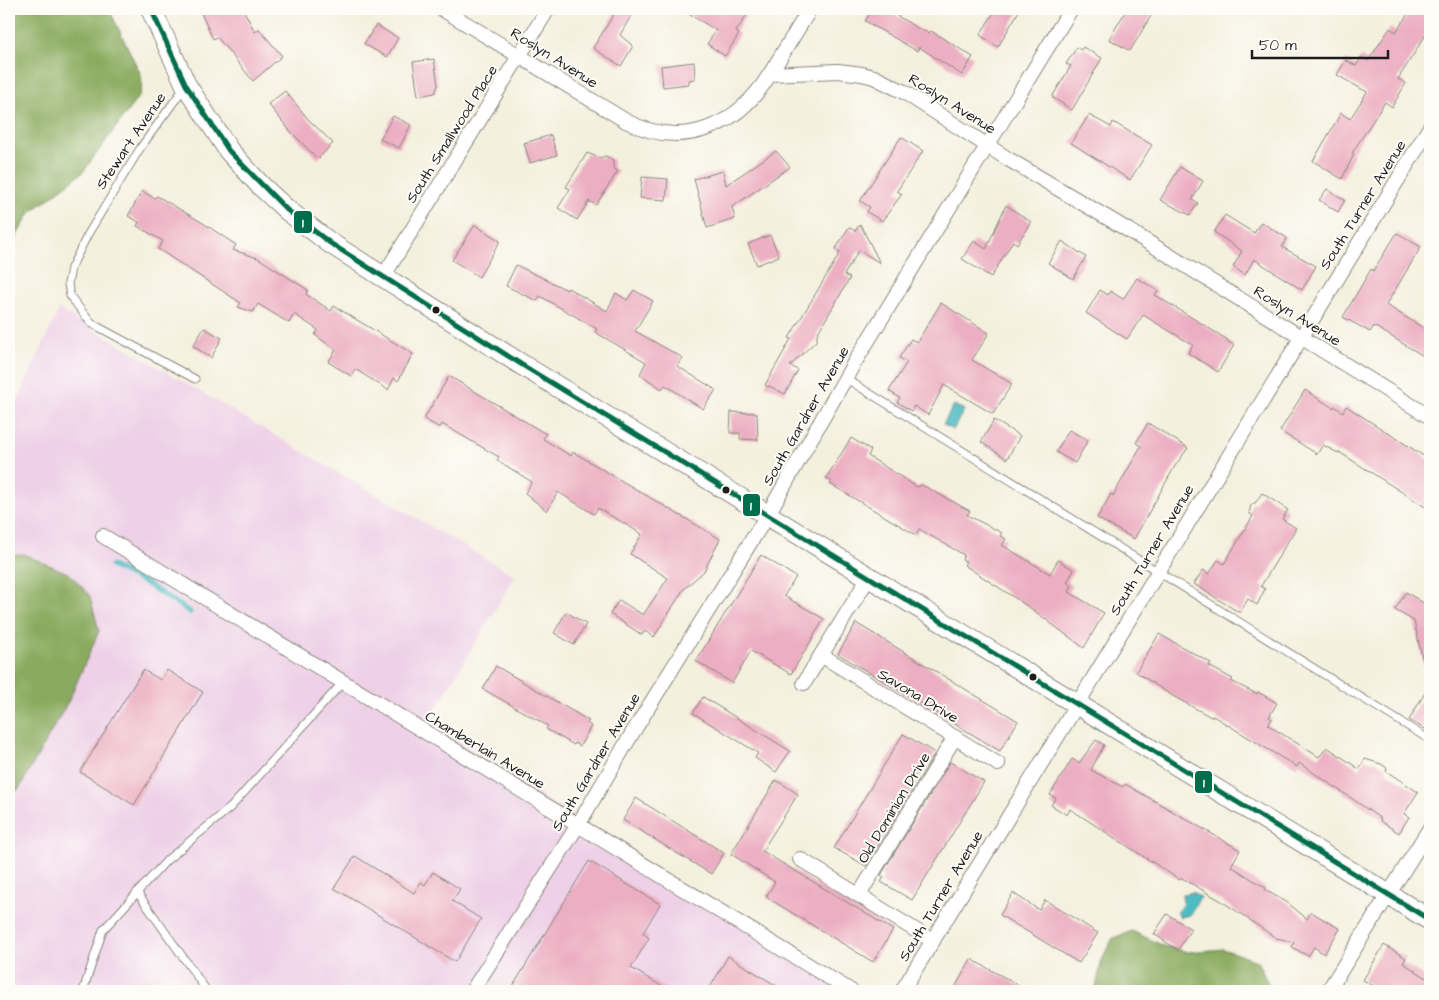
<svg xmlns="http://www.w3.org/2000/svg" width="1439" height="1000" font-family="'Architects Daughter',sans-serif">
<rect width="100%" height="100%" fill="#fdfcf7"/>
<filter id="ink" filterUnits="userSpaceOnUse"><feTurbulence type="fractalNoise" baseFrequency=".02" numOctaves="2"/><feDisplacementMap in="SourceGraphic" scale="10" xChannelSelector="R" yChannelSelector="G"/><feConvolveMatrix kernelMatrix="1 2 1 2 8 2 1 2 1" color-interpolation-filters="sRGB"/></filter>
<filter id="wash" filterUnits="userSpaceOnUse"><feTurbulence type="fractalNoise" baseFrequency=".0096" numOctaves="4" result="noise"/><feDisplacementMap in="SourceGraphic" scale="20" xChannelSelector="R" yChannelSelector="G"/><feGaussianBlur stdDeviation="1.12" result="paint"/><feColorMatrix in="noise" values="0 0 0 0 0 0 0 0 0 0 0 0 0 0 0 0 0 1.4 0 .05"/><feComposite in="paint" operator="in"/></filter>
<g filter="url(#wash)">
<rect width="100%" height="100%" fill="#f4f0de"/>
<path fill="#eed0e7" d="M59,309L515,576L428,722L840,991H9V419Z"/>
<g fill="#8aab5f" stroke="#53643e">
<path d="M9,9H109L141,75L142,86L139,96L83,172L30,213L9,249Z"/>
<path d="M23,554L70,574L90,596L99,631L69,700L19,789L9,794V555Z"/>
<path d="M1132,931L1164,946L1188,952L1223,949L1257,961L1272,991H1095L1102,959L1113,938Z"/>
</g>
<g fill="#4ebcc2" stroke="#356c6f">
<path d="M954,405L964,410L953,430L943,424Z"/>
<path d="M1193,892L1200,897L1190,915L1180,917L1177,912L1183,904L1182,895Z"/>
</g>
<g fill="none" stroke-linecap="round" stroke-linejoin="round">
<path stroke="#4ebcc2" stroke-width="5.5" d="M111,566L142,581L190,612"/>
</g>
<g id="blocks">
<g fill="#ecaec2">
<path d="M199,9H243L255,32L259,29L282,56L253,81L217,37L213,39Z"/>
<path d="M617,9H635L620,35L633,46L621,66L593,48Z"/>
<path d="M680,9H750L736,32L739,34L725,56L707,44L716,30Z"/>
<path d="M873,9H886L919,29L929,33L931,31L973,57L962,75L919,47L917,51L865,21Z"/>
<path d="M996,9H1020L998,47L980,35Z"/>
<path d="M1127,9H1155L1130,51L1109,39Z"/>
<path d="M1411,9H1430V28L1398,79L1406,83L1392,107L1385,102L1352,153L1354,154L1342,179L1313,161L1341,113L1350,119L1367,92L1337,75L1346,60L1356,66L1361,57L1368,61L1390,28L1396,32Z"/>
<path d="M376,25L398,38L387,57L364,44Z"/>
<path d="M1077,47L1081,50L1083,47L1102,58L1072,110L1052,97L1071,66L1066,64Z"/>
<path d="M434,59L438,85L435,93L418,96L413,62Z"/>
<path d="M694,62L695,79L689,80V84L663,87L661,66Z"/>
<path d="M285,91L309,120L333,143L318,159L291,132L268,104Z"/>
<path d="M1089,115L1111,127L1113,122L1152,145L1130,180L1071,143Z"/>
<path d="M393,116L411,125L399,148L380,139Z"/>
<path d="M551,135L557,155L530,163L524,143Z"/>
<path d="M901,137L923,151L897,191L902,194L882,221L867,212L870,207L860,201Z"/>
<path d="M776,151L790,167L732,207L735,219L707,228L694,179L723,171L726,185Z"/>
<path d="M587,153L600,158L606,156L613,160V168L618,171L596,205L589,201L577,220L558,208L570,189L566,187Z"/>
<path d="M1180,167L1203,181L1192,200L1198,203L1190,215L1160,200Z"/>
<path d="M642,177L668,179L666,200L640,198Z"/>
<path d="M1327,189L1345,200L1338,212L1319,200Z"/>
<path d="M142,191L154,198L157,196L203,223L236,245L233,250L258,258L308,290L306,294L331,311L334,306L413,354L398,381L394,378L388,390L355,369L351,376L328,362L336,350L315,335L318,330L294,314L289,323L258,304L253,312L238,307L241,303L158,249L163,241L137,226L139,222L128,216Z"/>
<path d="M1006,205L1031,222L1017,244L1013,241L991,277L962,259L974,241L986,249Z"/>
<path d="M1225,215L1254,233L1261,222L1287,238L1282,247L1316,266L1302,290L1254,259L1245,275L1233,267L1242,251L1214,232Z"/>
<path d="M860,224L880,263L859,250L844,275L850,278L817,334V340L790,366L798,370L785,394L769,386L768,387L765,385L791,339L789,338L840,253L835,250L849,227L855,231Z"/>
<path d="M475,225L500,241L479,277L452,260Z"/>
<path d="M1397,233L1421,247L1386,305L1430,332V360L1374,326L1370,332L1343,317L1371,269L1373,271Z"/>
<path d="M770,235L779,256L757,265L748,244Z"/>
<path d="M1062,241L1086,257L1073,279L1048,263Z"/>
<path d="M516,265L567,290L568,288L607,311L616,293L627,300L634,290L653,301L635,331L683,358L677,366L716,390L703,409L665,385L662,389L640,374L646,362L595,332L597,329L540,296L537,301L506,286Z"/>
<path d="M1137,278L1158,291L1155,295L1228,340L1227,341L1234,345L1218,372L1188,353L1193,345L1143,315L1127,339L1086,313L1100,290L1108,295L1110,291L1123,299Z"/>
<path d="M941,303L989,333L972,360L1012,384L993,414L944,385L928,415L914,406L911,411L897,402L900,398L889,391L907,362L899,358L911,339L917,342Z"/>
<path d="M204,328L222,338L211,358L193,346Z"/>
<path d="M449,376L546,434L543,439L571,456L573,452L720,539L704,571L683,590L654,637L645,631L642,635L610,614L619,600L643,615L668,578L630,554L642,534L598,508L594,514L558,492L547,511L525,493L532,482L497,460L499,457L442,424L440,428L424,419Z"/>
<path d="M1305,390L1333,408L1334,406L1343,412L1346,406L1430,460V510L1339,452L1338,453L1323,445L1317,454L1280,431Z"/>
<path d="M731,412L757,413L758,440L740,439V433H730Z"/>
<path d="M994,420L1020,436L1007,459L981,442Z"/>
<path d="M1148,423L1188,448L1175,466L1134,539L1097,518L1111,494L1113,496L1141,446L1136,443Z"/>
<path d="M1069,430L1088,440L1075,463L1056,452Z"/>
<path d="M851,438L871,450L868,456L917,487L922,485L970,511L967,515L1002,533L1000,536L1006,539L1002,545L1050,574L1058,560L1074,570L1067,582L1072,586L1069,592L1104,613L1084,648L1029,607L964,565L966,562L962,560L964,555L919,529L916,535L830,484L832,482L826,478Z"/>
<path d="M1262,493L1288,510L1282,519L1296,528L1261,586L1265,589L1257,605L1248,599L1240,613L1194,584L1203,570L1209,574L1218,560L1224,564L1253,516L1249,513L1251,505L1256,502Z"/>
<path d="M761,555L796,577L784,596L824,619L791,674L751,651L732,683L696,661Z"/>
<path d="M1406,592L1430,607V666H1424L1414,621L1395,610Z"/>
<path d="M566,612L586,624L574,645L554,633Z"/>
<path d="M856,623L1018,721L1000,751L838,654Z"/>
<path d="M1159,634L1211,663L1209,666L1233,679L1231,681L1257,694L1258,692L1277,703L1269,717L1272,719L1268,725L1319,757L1327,747L1359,769L1365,759L1381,764L1387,768L1386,771L1418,792L1404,814L1409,817L1399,833L1380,821L1381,819L1357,802L1299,763L1297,767L1213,716L1211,717L1171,695L1136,672Z"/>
<path d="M496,666L589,721L587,723L591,726L580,746L575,743L574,745L546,729L548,726L483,689Z"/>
<path d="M143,670L161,680L167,670L203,692L134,805L80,772Z"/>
<path d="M1430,684V732L1409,720Z"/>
<path d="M703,697L790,751L776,772L755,758L758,753L693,713Z"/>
<path d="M903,734L935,753L866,866L834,848Z"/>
<path d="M1096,740L1104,745L1091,770L1123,787L1125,784L1240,850L1231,866L1266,888L1265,890L1288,903L1307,919L1311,912L1340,929L1324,954L1314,947L1308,956L1292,947L1294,942L1276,938L1223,902L1182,878L1180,880L1070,809L1067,815L1051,805L1056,798L1050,795L1072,759L1079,763Z"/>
<path d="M950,762L984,782L912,900L881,882L884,877L881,875Z"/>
<path d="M776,780L798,794L762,851L893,930L873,962L766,897L775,882L731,854Z"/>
<path d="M636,798L724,853L711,874L623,820Z"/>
<path d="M355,856L414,893L421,882L425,885L433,872L460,889L452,901L481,919L455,962L334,888Z"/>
<path d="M589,861L660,904L643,933L649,938L631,968L670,991H510Z"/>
<path d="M1013,893L1039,910L1045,900L1098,933L1079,963L1000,915Z"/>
<path d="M1167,914L1191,929L1178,950L1154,934Z"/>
<path d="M1384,945L1406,958L1403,963L1430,980V991H1383L1363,980Z"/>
<path d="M728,956L785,991H708Z"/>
<path d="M971,959L1029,991H953Z"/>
</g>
</g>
</g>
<g filter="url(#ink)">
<use href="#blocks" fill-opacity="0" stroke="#88867d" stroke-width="1"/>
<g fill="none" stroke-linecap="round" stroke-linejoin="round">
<g stroke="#88867d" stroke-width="9">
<g id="lane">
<path d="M184,88L141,147L88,234L71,268L68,284L70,296L91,323L195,379"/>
<path d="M845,378L1430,740"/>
<path d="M137,892L207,991"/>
<path d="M83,991L103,930L167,860L231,807L343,682"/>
</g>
</g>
<g stroke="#88867d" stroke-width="16">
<g id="street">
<path d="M442,9L626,121C684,151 738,126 770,74L838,71L862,74L874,77L904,92L1008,159L1133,233L1430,417"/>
<path d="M770,74L810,9"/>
<path d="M383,277L548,9"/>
<path d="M103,536L851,991"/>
<path d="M821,655L998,764"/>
<path d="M804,683L869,577"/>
<path d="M800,859L933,941"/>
<path d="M859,895L955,737"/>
<path d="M472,991L578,825L633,732L768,514L853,365L1071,9"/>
<path d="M902,991L1430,127"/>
<path d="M1328,991L1430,828"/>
</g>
</g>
<g stroke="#88867d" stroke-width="22">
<path id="secondary" d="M151,9L186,85L229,151L261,186L287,210L330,243L527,368L1430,920"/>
</g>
<use href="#lane" stroke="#fff" stroke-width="7"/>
<use href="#street" stroke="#fff" stroke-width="14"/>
<use href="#secondary" stroke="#fff" stroke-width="20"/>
<g stroke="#fdfcf7" stroke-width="9">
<path id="bus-1" d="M151,9L186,85L229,151L287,210L330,243L527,368L1430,920"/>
</g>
<use href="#bus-1" stroke="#006d4d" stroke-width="5"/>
</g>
</g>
<g fill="#1c1c1c" stroke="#fdfcf7" stroke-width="2">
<circle cx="436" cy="310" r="4.5"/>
<circle cx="726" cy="490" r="4.5"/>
<circle cx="1033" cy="677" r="4.5"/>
</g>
<g text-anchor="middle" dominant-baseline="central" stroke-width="4" stroke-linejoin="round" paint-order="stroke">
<g font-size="15" fill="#1c1c1c" stroke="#fdfcf7">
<text transform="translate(554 58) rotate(32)">Roslyn Avenue</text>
<text transform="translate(952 104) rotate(32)">Roslyn Avenue</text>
<text transform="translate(452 134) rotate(-58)">South Smallwood Place</text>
<text transform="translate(131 141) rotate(-56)">Stewart Avenue</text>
<text transform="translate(1363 205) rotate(-58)">South Turner Avenue</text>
<text transform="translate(1297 316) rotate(32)">Roslyn Avenue</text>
<text transform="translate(806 416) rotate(-60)">South Gardner Avenue</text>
<text transform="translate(1152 550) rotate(-59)">South Turner Avenue</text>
<text transform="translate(918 696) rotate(31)">Savona Drive</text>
<text transform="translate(485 750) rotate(31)">Chamberlain Avenue</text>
<text transform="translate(596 762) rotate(-59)">South Gardner Avenue</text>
<text transform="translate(894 808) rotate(-59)">Old Dominion Drive</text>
<text transform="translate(941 896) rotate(-59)">South Turner Avenue</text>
</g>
</g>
<g stroke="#fdfcf7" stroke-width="2">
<rect x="293" y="210" width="20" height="24" rx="5" fill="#006d4d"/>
<rect x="742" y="493" width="19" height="24" rx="5" fill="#006d4d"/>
<rect x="1194" y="770" width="19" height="24" rx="5" fill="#006d4d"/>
</g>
<g font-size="14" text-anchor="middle" font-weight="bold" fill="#fff">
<text x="303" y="227">1</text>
<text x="751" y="510">1</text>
<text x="1204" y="787">1</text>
</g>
<rect width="1439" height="1000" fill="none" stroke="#fdfcf7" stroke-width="30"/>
<path d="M1252 50v8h136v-8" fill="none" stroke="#1c1c1c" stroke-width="2.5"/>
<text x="1259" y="50" font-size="15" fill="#1c1c1c" stroke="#fdfcf7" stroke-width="4" paint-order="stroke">50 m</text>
</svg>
